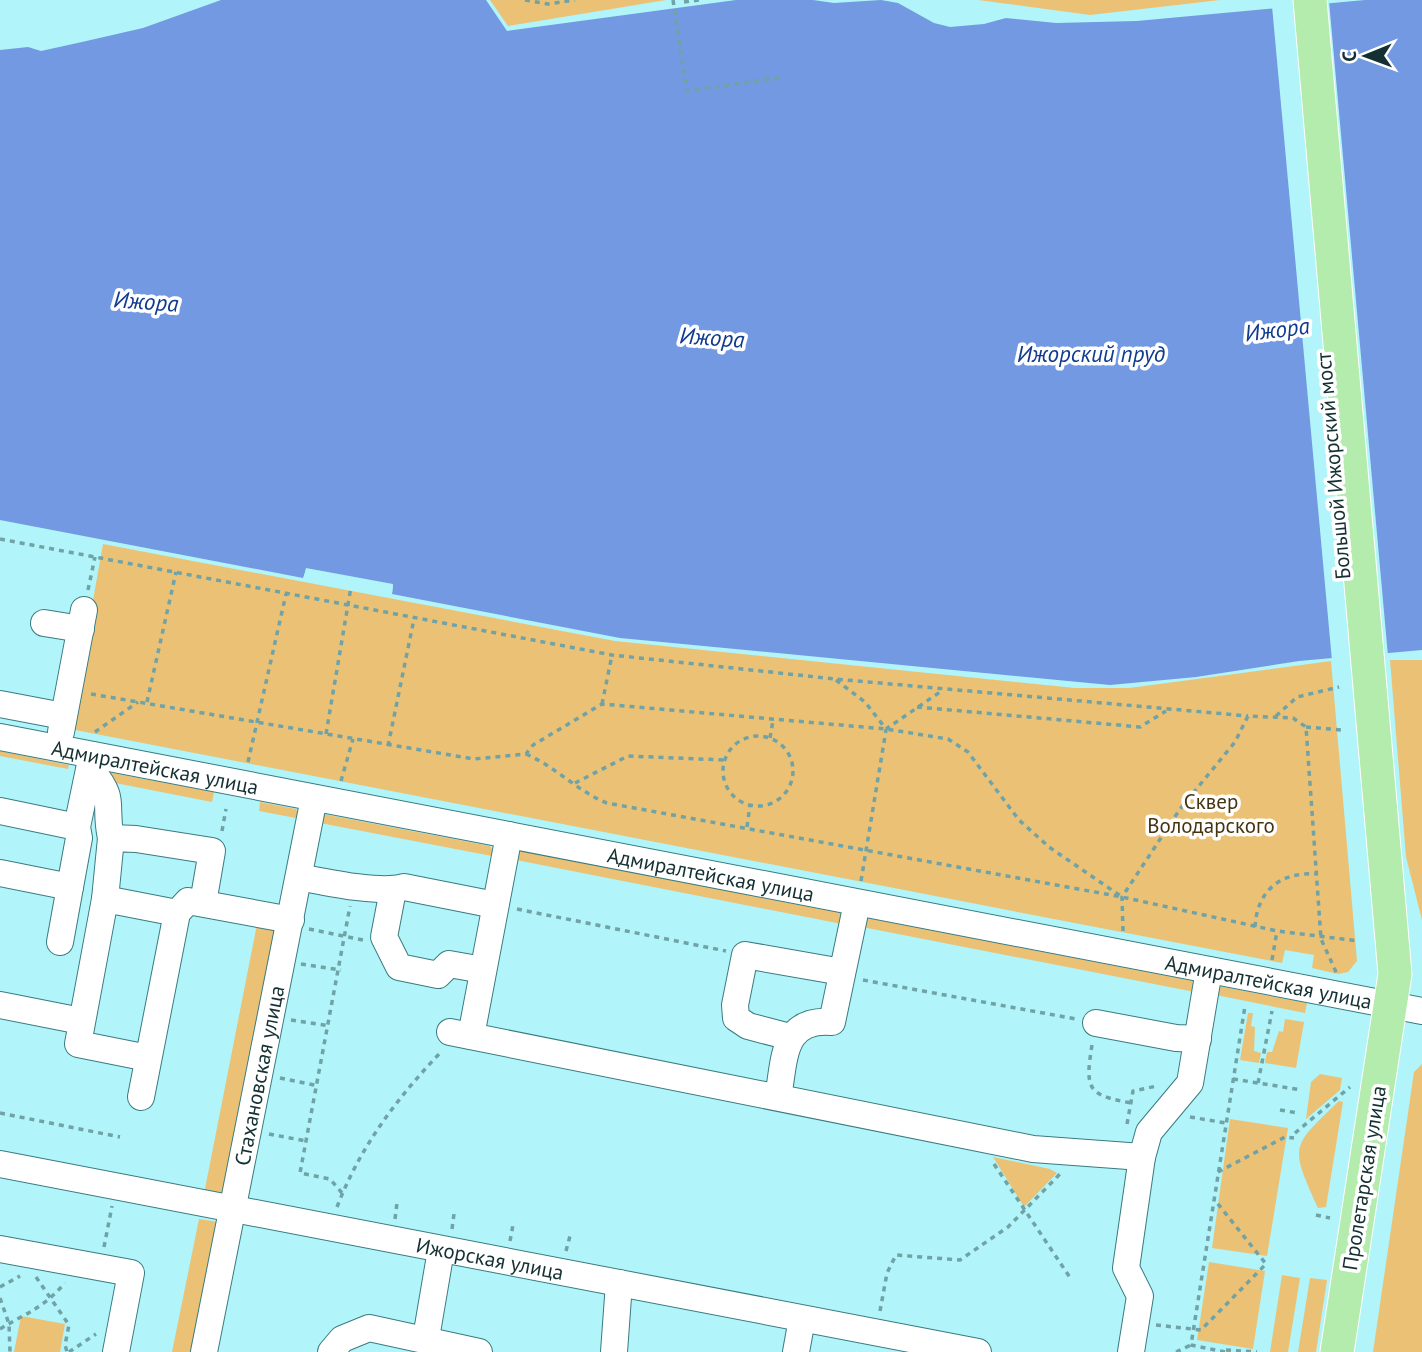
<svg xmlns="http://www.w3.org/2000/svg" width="1422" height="1352" font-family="'PT Sans',sans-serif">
<rect width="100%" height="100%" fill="#b1f4f9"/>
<g fill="#ebc275">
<path d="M490,0H666L508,26Z"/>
<path d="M978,0H1220L1090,15Z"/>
<path d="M103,544L615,641L1075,688H1129L1331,661L1357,961L1348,972L1338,974L1312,968L1314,955L1285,950L1282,963L70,729Z"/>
<path d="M1390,660H1422V920L1406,857Z"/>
<path d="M0,751L69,765L68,769L0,756Z"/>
<path d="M96,770L214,792L212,802L105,781Z"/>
<path d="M260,802L296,809L301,819L259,811Z"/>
<path d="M323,814L490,846L497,857L315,822Z"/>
<path d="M522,851L841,913L847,925L511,859Z"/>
<path d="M867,918L1194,981L1200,993L857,926Z"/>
<path d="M258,919L277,925L232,1192L203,1199Z"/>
<path d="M1218,986L1307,1003L1305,1013L1211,994Z"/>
<path d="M1248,1013H1253L1251,1026L1255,1027L1254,1051L1261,1053L1259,1063L1240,1060Z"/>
<path d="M1285,1019L1304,1022L1296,1068L1265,1063L1267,1052H1272L1279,1031L1283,1032Z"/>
<path d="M1422,1064V1352H1373L1414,1072Z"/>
<path d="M1320,1074L1342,1078L1340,1090L1306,1119L1311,1082Z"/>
<path d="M1339,1101L1343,1102L1326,1207L1318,1208C1290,1145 1290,1148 1339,1101Z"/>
<path d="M1230,1119L1288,1128L1267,1256L1212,1248Z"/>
<path d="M993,1157L1050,1169L1057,1173L1024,1207Z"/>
<path d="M199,1219L218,1222L194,1352H172Z"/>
<path d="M1209,1262L1265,1271L1253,1349L1197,1340Z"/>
<path d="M1282,1275L1300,1278L1288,1352H1270Z"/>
<path d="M1310,1278L1327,1280L1316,1352H1298Z"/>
<path d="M21,1316L65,1324L60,1352H14Z"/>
</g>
<path fill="#7299e2" d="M221,0H486L507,31L736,0H813L834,3L881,0L898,3L934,23L950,27L984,24L1006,18L1056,23L1137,21L1365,0H1422V650L1299,661L1196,677L1110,685L620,638L392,594L393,585L306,569L303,578L0,520V50L28,47L41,51L82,42L143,28Z"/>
<g fill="#b1f4f9">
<path d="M1329,1L1388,656L1332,661L1272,6Z"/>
<path d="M306,568L393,584L392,594H388L389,587L308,572L307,579L304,578Z"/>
</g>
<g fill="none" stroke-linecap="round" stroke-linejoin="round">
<g stroke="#397b80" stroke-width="28">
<g id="minor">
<path d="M44,623L81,629"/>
<path d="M0,704L63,716"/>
<path d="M61,732L84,610"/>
<path id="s1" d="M0,737L1422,1011"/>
<path d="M90,768C118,803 103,801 111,838"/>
<path d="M0,811L77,827"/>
<path d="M0,873L70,887L79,838L77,827L92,755"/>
<path d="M299,877C326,882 379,894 404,887L495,905"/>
<path d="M393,890L384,937L399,967L438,975L449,964L483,970"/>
<path d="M105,899L111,838L136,839L212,851L203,903"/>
<path d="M60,942L70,887"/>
<path d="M0,1005L81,1021"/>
<path d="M1096,1023L1176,1038L1198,1039"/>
<path d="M450,1032L1033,1149L1142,1157"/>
<path d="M471,1036L509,835"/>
<path d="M790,1037L748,1026L736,1018L735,1005L745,955L842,972"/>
<path d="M148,1058L78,1044L105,899L177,913"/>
<path d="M141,1097L177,913L188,901L291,920"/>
<path d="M778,1097C785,1060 781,1018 832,1022L857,903"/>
<path id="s2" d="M0,1164L978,1352"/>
<path d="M0,1249L131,1273L116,1352"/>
<path d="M426,1338L441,1250"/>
<path id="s3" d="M204,1352L314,798"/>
<path d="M331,1352L342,1339L369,1328L479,1352"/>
<path d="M614,1352L619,1283"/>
<path d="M796,1352L802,1319"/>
<path d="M1131,1352L1140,1296L1126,1268L1142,1157L1149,1132L1190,1083L1209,970"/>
</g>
</g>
<g stroke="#fff" stroke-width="35">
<path id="major" d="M1310,0L1395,974L1337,1352"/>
</g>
<g stroke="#70a2a6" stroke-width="3.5" stroke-dasharray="5 5" stroke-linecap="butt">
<path d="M525,0L548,4L575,0"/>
<path d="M673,0L687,91L779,78"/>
<path d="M684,2L699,0"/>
<path d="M0,539L612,655L835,679L1248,716"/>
<path d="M88,590L95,557"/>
<path d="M836,680L865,702L886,729L943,690"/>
<path d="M91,694L474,759L526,754L533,745L602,704L886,729L948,739L968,752L1019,820L1049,847L1122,897"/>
<path d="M147,702L176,572"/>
<path d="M602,704L612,655"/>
<path d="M917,707L1140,727L1166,711"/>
<path d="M1276,716L1297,697L1339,687"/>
<path d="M1306,727L1342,730"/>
<path d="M95,732L138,702"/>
<path d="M326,734L351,587"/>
<circle cx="758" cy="771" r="35"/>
<path d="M770,738L773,720"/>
<path d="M388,746L414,619"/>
<path d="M526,754C556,767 580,793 607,803L1122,897L1277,931L1359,941"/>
<path d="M248,762L286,594"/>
<path d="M341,781L353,739"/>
<path d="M575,783L628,756L724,760"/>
<path d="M747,827L750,805"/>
<path d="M222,831L226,809"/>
<path d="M861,881L886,730"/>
<path d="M517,909L726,951"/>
<path d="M1255,927C1257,891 1280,872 1315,874"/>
<path d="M309,929L363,940"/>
<path d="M1123,931L1122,897L1180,809L1235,742L1248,716L1293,718L1306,727L1321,939L1337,974"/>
<path d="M1272,960L1277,931"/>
<path d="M301,964L341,970"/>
<path d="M863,980L1076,1019"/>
<path d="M291,1020L330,1026"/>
<path d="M1092,1045C1085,1089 1087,1095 1131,1103"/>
<path d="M280,1078L319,1086"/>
<path d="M1233,1079L1302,1090"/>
<path d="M1258,1083L1272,1011"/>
<path d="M1280,1110L1298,1113"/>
<path d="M0,1113L120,1137"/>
<path d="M1190,1117L1226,1123"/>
<path d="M1127,1124L1133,1091L1157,1086"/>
<path d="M1295,1133L1350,1087"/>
<path d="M269,1134L306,1141"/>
<path d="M994,1164L1071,1279"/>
<path d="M1218,1172L1285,1137L1294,1138"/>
<path d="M342,1193L330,1179L300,1173L350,906"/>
<path d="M337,1207C360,1147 397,1098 441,1052"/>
<path d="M1316,1215L1330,1218"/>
<path d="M395,1219L397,1203"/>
<path d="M452,1229L454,1214"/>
<path d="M510,1241L513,1225"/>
<path d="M104,1247L112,1206"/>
<path d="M566,1251L570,1236"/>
<path d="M36,1277L69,1325L65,1345L67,1352"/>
<path d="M0,1287L20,1276"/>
<path d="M0,1298L9,1324L10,1352"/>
<path d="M880,1311L887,1273L896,1255L960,1260L1008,1227L1060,1174"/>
<path d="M1156,1325L1201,1330L1266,1264L1214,1199"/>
<path d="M0,1329C28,1312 42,1309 65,1283"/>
<path d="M1226,1350L1257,1352"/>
<path d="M69,1352L96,1334"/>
<path d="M1176,1352L1191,1345"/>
<path d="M1225,1352L1191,1345L1245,1006"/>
</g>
<use href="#minor" stroke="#fff" stroke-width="26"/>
<use href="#major" stroke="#b3ecac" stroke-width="33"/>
</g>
<g text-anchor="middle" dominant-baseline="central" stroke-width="7" stroke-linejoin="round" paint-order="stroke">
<g font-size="21" fill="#153032" stroke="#fff">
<text transform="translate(1333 466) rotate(-95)">Большой Ижорский мост</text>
<text stroke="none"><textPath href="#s1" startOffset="158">Адмиралтейская улица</textPath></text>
<text stroke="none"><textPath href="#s1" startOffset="724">Адмиралтейская улица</textPath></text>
<text stroke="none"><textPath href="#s1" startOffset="1292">Адмиралтейская улица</textPath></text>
<text stroke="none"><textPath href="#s3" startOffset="282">Стахановская улица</textPath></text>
<text transform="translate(1364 1178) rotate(-81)">Пролетарская улица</text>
<text stroke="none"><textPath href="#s2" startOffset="499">Ижорская улица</textPath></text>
</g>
<g font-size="21" fill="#46340f" stroke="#fff">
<text x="1211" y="801">Сквер<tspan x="1211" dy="24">Володарского</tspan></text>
</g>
<g font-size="23" font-style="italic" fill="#103b8f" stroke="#fff">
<text transform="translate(146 301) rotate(4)">Ижора</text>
<text transform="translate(1277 329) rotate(-7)">Ижора</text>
<text transform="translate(712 337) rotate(4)">Ижора</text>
<text x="1091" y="353">Ижорский пруд</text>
</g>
</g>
<g transform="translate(1366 56) rotate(269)" stroke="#ffffff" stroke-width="5" paint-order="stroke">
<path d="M0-5L12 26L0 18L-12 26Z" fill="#153032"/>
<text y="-10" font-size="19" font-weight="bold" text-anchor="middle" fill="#153032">С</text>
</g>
</svg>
